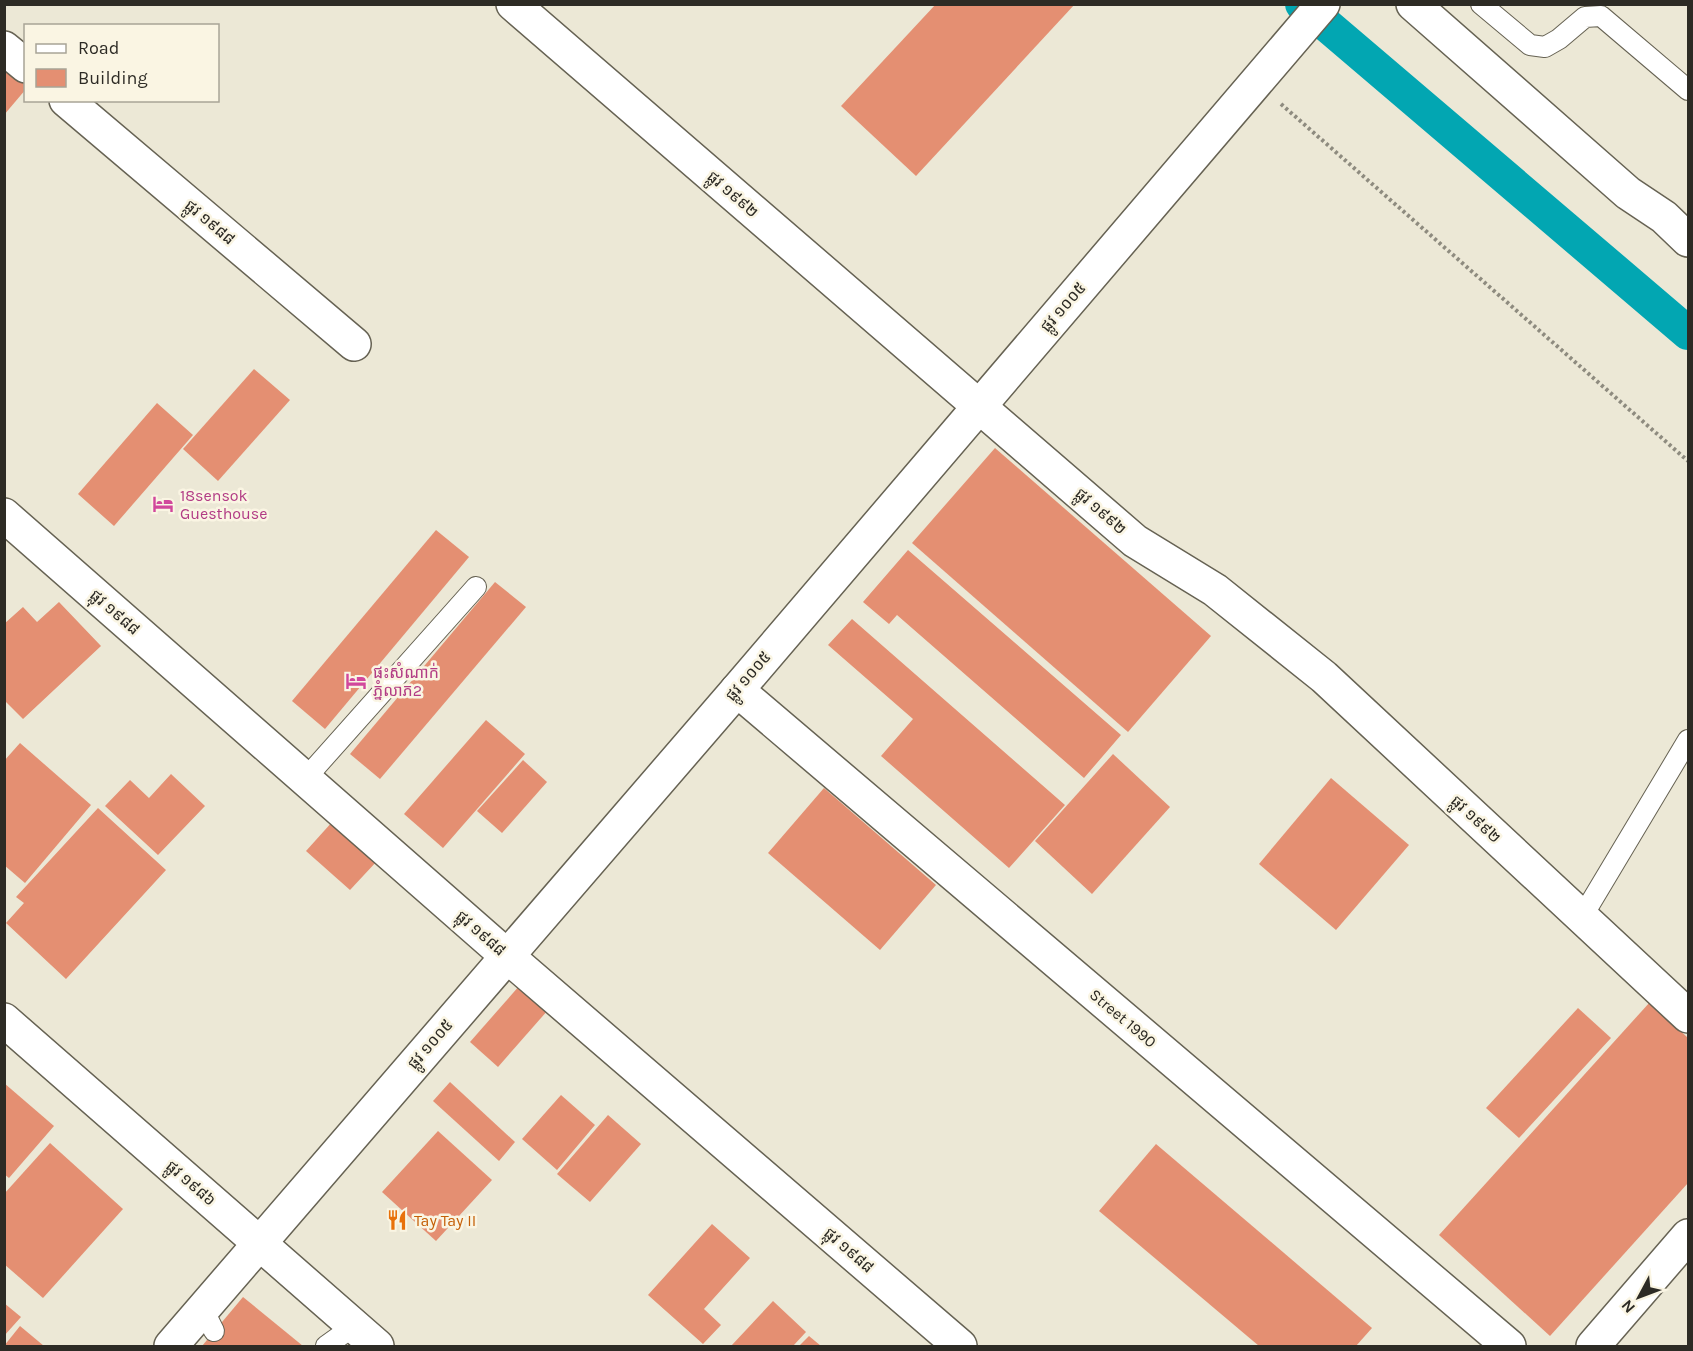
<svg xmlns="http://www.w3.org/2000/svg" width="1693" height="1351" font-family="Karla,'Noto Sans Khmer',sans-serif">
<rect width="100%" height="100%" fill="#ece8d6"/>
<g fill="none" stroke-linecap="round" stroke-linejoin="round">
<path stroke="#02a6b2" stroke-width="34" d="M1302,4L1688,333"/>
</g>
<g fill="#e48f72">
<path d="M936,4H1075L916,176L841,106Z"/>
<path d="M4,61L26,79V89L4,115Z"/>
<path d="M254,369L290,400L218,481L183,449Z"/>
<path d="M157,403L193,435L114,526L78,494Z"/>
<path d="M995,448L1211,636L1128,732L912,543Z"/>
<path d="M436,530L469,557L325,729L292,701Z"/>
<path d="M908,550L1121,735L1084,778L897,615L889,624L863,602Z"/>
<path d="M495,582L526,607L380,779L350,754Z"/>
<path d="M59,602L101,646L23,719L4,700V624L23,607L37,622Z"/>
<path d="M852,619L1065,805L1009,868L881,756L913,719L828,645Z"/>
<path d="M486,720L525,754L443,848L404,814Z"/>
<path d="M20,743L91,805L25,883L4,865V761Z"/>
<path d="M1113,754L1170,807L1092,894L1035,841Z"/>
<path d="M523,760L547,782L502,833L477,811Z"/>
<path d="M171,774L205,806L158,855L105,806L130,780L149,798Z"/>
<path d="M1331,778L1409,845L1336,930L1259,864Z"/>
<path d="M824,788L936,885L880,950L768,853Z"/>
<path d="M98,808L166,870L66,979L6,923L24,903L16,897Z"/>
<path d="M333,821L377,861L350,890L306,851Z"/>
<path d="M520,985L548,1010L498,1067L470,1042Z"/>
<path d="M1650,1002L1688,1038V1183L1550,1336L1439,1235Z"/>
<path d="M1578,1008L1611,1038L1519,1138L1486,1108Z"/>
<path d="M450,1082L515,1142L499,1161L433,1101Z"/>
<path d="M4,1083L54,1126L9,1178L4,1174Z"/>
<path d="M561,1095L595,1125L557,1170L522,1139Z"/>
<path d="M608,1115L641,1144L590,1202L557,1174Z"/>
<path d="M438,1131L492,1180L436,1241L382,1192Z"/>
<path d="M50,1143L123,1209L43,1298L4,1264V1194Z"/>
<path d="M1156,1144L1372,1328L1356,1346H1259L1099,1211Z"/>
<path d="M712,1224L750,1258L704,1309L721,1325L703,1344L648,1295Z"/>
<path d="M243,1297L303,1346H202Z"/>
<path d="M773,1301L806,1332L793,1346H731Z"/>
<path d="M4,1303L21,1317L4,1336Z"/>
<path d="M20,1326L44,1346H4Z"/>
<path d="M809,1336L821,1346H799Z"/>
</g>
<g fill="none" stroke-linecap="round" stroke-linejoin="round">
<g stroke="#666253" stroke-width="22">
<g id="service">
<path d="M1481,4L1530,45L1545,47L1559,39L1585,17L1601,16L1688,90"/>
<path d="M305,779L476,587"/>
<path d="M1582,917L1688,740"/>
<path d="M203,1309L214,1331"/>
<path d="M326,1346L354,1326"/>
</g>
</g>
<g stroke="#666253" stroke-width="36">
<g id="minor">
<path d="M513,4L1135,541L1215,590L1324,677L1688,1016"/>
<path d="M1413,4L1628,193L1664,217L1688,240"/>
<path d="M4,48L26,66"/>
<path d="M66,100L354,344"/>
<path d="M4,515L507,956L960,1346"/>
<path d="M737,690L1509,1346"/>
<path d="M171,1346L737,690L1323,4"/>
<path d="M1593,1346L1688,1236"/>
</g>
</g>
<g stroke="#666253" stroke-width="36">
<path id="secondary" d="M4,1020L377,1346"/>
</g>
<path stroke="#8e8b7f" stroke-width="4" stroke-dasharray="3 3" stroke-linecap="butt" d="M1281,104L1688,461"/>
<use href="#service" stroke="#fff" stroke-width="20"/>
<use href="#minor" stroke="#fff" stroke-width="33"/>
<use href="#secondary" stroke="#fff" stroke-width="33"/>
</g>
<defs>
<g id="hotel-bare" transform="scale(1.62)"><path d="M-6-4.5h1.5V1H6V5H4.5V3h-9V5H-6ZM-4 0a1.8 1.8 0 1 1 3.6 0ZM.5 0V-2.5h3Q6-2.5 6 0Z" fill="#d1479c" stroke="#faf5e3" stroke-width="2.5" paint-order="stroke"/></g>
<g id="restaurant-bare" transform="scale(1.62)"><path d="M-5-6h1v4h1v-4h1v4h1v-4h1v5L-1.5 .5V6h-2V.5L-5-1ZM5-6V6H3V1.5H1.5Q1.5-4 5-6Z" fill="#e8710a" stroke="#faf5e3" stroke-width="2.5" paint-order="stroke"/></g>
</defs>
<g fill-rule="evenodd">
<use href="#hotel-bare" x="163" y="504"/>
<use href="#hotel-bare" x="356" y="681"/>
<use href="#restaurant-bare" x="397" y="1220"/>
</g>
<g text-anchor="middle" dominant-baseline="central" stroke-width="5" stroke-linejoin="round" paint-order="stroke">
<g font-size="16" fill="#2d2b25" stroke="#faf5e3">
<text transform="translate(733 194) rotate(41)">ផ្លូវ ១៩៩២</text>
<text transform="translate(210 222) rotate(40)">ផ្លូវ ១៩៨៨</text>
<text transform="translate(1063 307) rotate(-49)">ផ្លូវ ១០០៥</text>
<text transform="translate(1101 511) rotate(41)">ផ្លូវ ១៩៩២</text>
<text transform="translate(115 612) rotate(41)">ផ្លុវ ១៩៨៨</text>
<text transform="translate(748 676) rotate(-49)">ផ្លូវ ១០០៥</text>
<text transform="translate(1476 819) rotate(43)">ផ្លូវ ១៩៩២</text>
<text transform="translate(481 933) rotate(41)">ផ្លុវ ១៩៨៨</text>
<text transform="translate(1123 1018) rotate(40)">Street 1990</text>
<text transform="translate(430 1044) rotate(-49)">ផ្លូវ ១០០៥</text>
<text transform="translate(191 1183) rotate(41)">ផ្លូវ ១៩៨៦</text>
<text transform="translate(849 1250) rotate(41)">ផ្លុវ ១៩៨៨</text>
</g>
<g font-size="16" fill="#b23c85" stroke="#faf5e3" text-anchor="start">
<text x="180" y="495">18sensok<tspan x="180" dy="18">Guesthouse</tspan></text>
<text x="373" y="672">ផ្ទះសំណាក់<tspan x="373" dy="18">ភ្នំលាភ2</tspan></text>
</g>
<g font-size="16" fill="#c56008" stroke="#faf5e3" text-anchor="start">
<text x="414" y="1220">Tay Tay II</text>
</g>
</g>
<rect width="1693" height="1351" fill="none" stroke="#2d2b25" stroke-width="12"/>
<rect x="24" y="24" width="195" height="78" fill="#faf5e3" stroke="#a8a497" stroke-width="1.5"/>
<rect x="36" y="44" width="30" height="9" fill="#ffffff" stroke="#a8a497" stroke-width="1.5"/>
<text x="78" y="54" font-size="18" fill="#2d2b25">Road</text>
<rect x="36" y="69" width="30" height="18" fill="#e48f72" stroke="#a8a497" stroke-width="1.5"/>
<text x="78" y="84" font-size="18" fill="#2d2b25">Building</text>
<g transform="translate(1639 1297) rotate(229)" stroke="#faf5e3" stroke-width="4.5" paint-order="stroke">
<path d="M0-4.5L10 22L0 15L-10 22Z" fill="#2d2b25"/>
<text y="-9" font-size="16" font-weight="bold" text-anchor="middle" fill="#2d2b25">N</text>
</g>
</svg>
